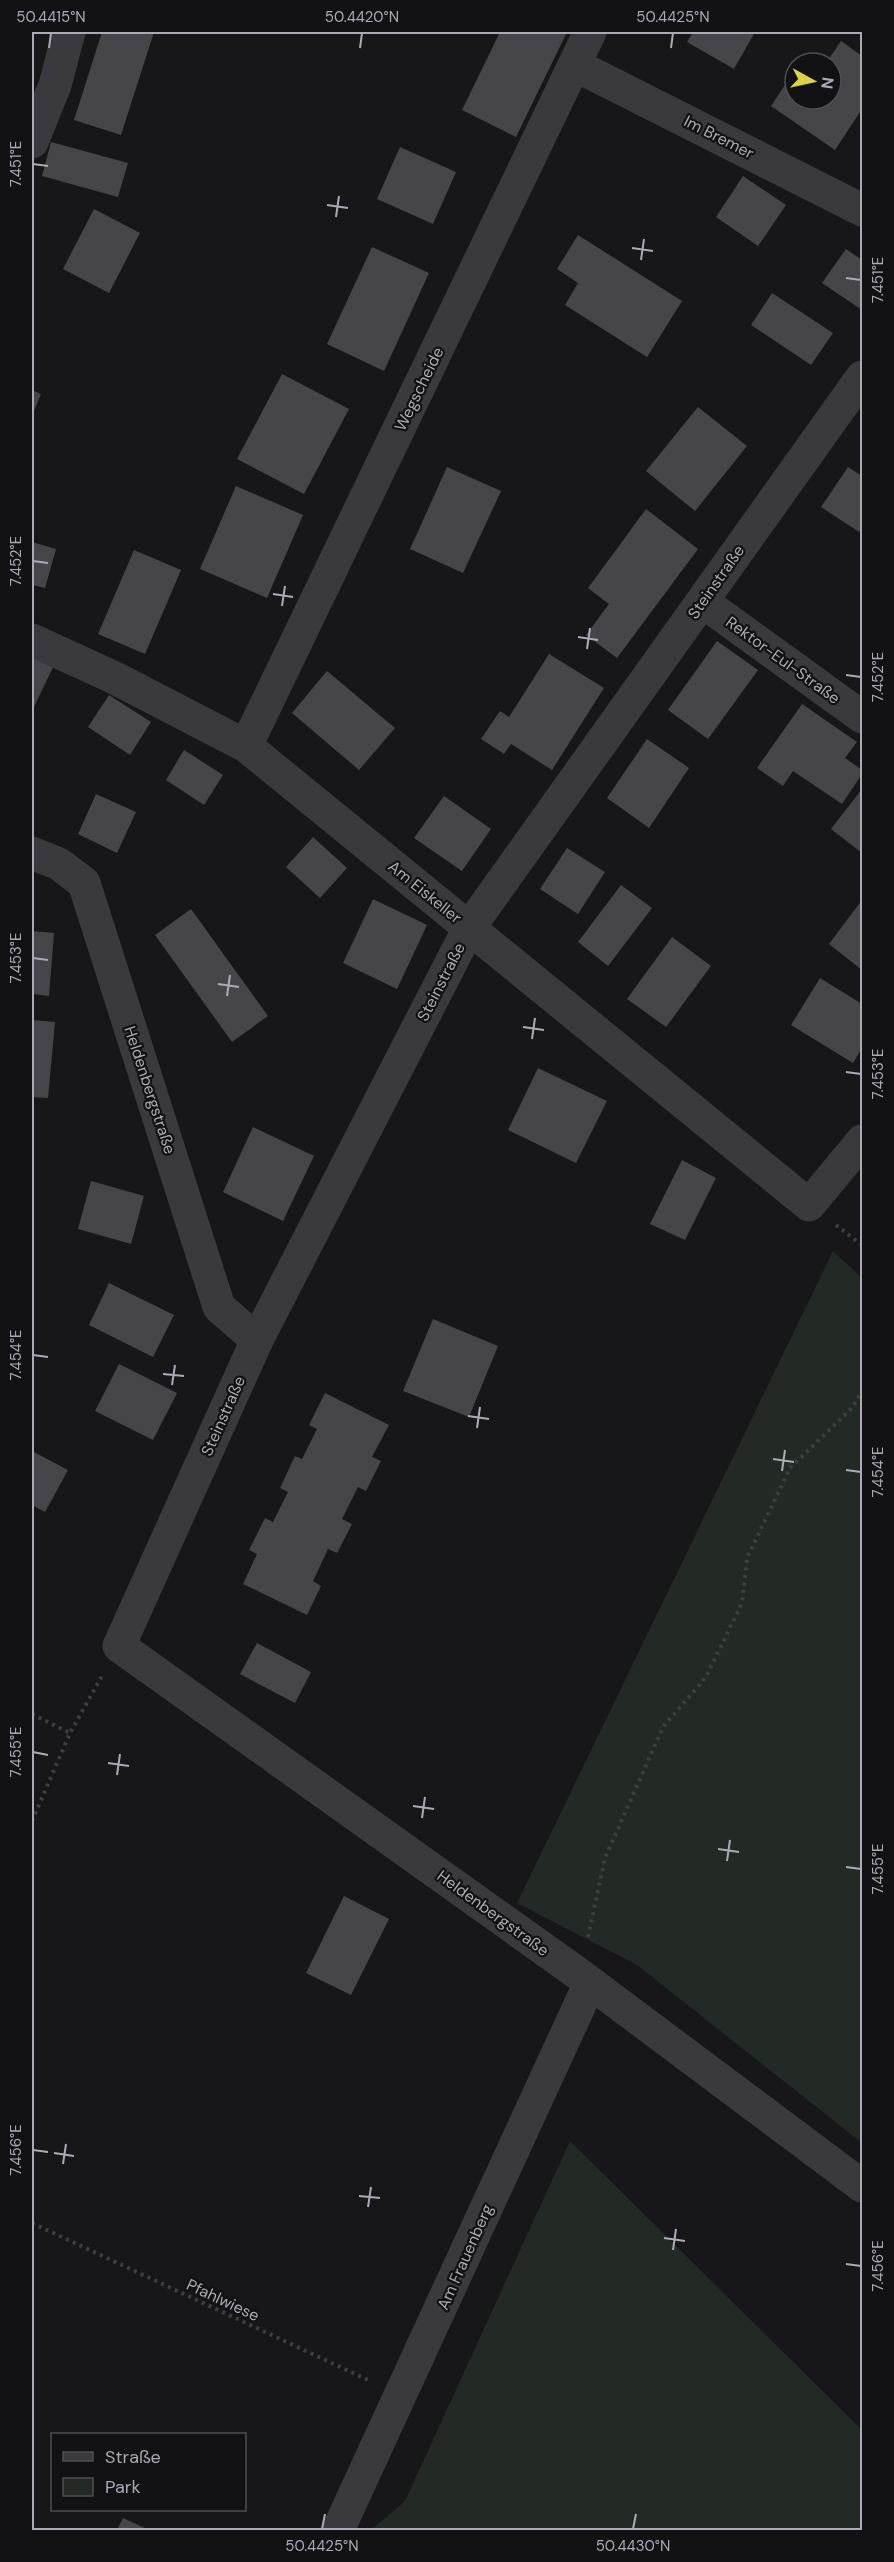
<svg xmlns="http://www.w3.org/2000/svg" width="894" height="2562" font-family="'DM Sans',sans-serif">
<rect width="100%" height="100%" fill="#171618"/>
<g fill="#232a26">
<path d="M833,1251L862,1278V2143L637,1965L517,1903Z"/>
<path d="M570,2141L862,2430V2530H371L405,2501Z"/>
</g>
<g fill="#46464a">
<path d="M102,32H154L121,135L74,120Z"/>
<path d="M500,32H567L516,137L462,110Z"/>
<path d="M693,32H755L734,69L687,42Z"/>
<path d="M841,41L862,56V109L835,150L771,106L795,70V99H831V63H826Z"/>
<path d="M51,142L128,163L118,197L42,176Z"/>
<path d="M400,147L456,172L433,224L377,199Z"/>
<path d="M743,176L786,205L758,246L716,217Z"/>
<path d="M94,209L140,233L109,293L63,269Z"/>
<path d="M578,235L682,301L647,357L565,305L578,283L557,269Z"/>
<path d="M372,247L429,273L384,371L327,344Z"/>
<path d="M846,249L862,260V310L822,283Z"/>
<path d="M772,293L833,333L811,365L751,325Z"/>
<path d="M282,374L349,409L304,494L237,459Z"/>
<path d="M32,390L41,394L32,416Z"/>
<path d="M698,407L747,446L695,511L646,471Z"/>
<path d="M447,467L501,491L463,573L410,549Z"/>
<path d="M848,467L862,476V528L859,532L821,507Z"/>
<path d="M236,486L303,515L267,598L200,569Z"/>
<path d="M646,509L698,549L617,658L586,635L609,604L588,588Z"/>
<path d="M32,542L56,549L45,588L32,585Z"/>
<path d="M134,550L181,570L145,654L98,634Z"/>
<path d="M717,641L758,670L708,739L668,710Z"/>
<path d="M32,654L54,665L34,707L32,705Z"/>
<path d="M549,654L604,688L552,770L511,744L504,754L481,739L500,711L509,717Z"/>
<path d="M327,671L395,728L359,770L292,713Z"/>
<path d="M109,695L151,722L130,755L88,727Z"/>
<path d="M802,704L857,742L845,758L862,770V774L842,804L793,771L783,786L757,768Z"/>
<path d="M647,739L689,768L649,828L607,798Z"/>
<path d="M184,750L223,775L204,805L166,780Z"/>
<path d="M862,789V853L831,829Z"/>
<path d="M96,794L136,812L117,853L78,834Z"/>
<path d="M444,796L491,829L462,871L414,838Z"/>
<path d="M313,837L347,868L320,898L286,867Z"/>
<path d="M567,848L605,872L578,914L540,889Z"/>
<path d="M621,885L652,908L608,966L578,942Z"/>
<path d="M373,899L427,925L397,989L343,963Z"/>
<path d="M862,900V970L829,944Z"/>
<path d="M191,909L268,1016L232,1042L155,935Z"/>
<path d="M32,931L54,933L49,996L32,994Z"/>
<path d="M672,937L711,966L666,1027L627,999Z"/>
<path d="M820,978L862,1004V1048L853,1063L791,1025Z"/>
<path d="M32,1020L55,1022L48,1098L32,1097Z"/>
<path d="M538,1068L607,1101L576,1163L508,1130Z"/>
<path d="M253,1127L314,1156L283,1221L223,1192Z"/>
<path d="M682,1160L716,1178L685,1240L650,1224Z"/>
<path d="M91,1181L144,1196L131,1244L78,1229Z"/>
<path d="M109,1283L174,1315L153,1357L89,1325Z"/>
<path d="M433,1319L498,1346L469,1417L403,1391Z"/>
<path d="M119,1364L177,1393L153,1440L95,1411Z"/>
<path d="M325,1393L389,1425L372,1457L381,1461L366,1491L358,1487L342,1519L352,1524L337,1553L328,1549L313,1581L321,1586L307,1615L243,1584L257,1554L249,1550L265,1518L273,1522L288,1492L280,1488L295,1456L302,1459L317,1429L309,1425Z"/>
<path d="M32,1451L68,1470L45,1512L32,1505Z"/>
<path d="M257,1643L311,1672L295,1703L240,1674Z"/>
<path d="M344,1896L389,1919L351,1995L306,1973Z"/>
<path d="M123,2518L149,2530H117Z"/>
</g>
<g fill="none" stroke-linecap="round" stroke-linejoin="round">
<g stroke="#3e3e43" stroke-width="4" stroke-dasharray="3 4.5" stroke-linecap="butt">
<path d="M836,1225L862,1245"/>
<path d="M32,1714L70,1733"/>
<path d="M32,1821L70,1733L102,1676"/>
<path d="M588,1937L605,1858L663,1727L706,1677L742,1603L747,1558L790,1468L853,1407L862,1391"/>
<path d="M32,2223L368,2380"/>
</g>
<g stroke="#3a3a3e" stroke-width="33">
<path d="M575,65L862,210"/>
<path d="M32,142L55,85L69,32"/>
<path d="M862,377L469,928L257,1340L119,1646L580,1975L862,2186"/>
<path d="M703,602L862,717"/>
<path d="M32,640L115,678L246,746L809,1205L862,1141"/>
<path d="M246,746L590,32"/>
<path d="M32,853L59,864L84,883L219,1307L257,1340"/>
<path d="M338,2530L590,1983"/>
</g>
</g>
<path fill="none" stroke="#aaabb6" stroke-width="2" d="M49,48L51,33M360,48L362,33M671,48L673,33M33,164L48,166M327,205L348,208M336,217L339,196M632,248L653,251M641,260L644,239M846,278L861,280M33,561L48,563M273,594L293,597M282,606L285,586M578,637L598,640M587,649L590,628M846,675L861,677M33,958L48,960M218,984L239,987M227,996L230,975M523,1027L544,1030M532,1039L535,1018M846,1072L861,1074M33,1355L48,1357M163,1374L184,1376M172,1385L175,1365M468,1416L489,1419M477,1428L480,1407M773,1459L794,1462M846,1470L861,1472M782,1471L785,1450M33,1752L48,1755M108,1763L129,1766M117,1775L120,1754M413,1806L434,1809M422,1818L425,1797M718,1849L739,1852M727,1861L730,1840M846,1867L861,1869M33,2150L48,2152M54,2153L74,2156M63,2164L66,2144M359,2196L380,2198M368,2207L371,2187M664,2238L685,2241M673,2250L676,2229M846,2264L861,2266M322,2529L325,2514M633,2529L636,2514"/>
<g text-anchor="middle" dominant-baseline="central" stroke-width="4.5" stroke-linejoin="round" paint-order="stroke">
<g font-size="16" fill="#aaabb6" stroke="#121113">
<text transform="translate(719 137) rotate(27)">Im Bremer</text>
<text transform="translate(419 389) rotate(-64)">Wegscheide</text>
<text transform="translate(716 582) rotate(-55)">Steinstraße</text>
<text transform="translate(783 660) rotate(36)">Rektor-Eul-Straße</text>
<text transform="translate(425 892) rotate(39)">Am Eiskeller</text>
<text transform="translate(441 982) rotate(-63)">Steinstraße</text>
<text transform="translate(150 1090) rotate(72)">Heldenbergstraße</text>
<text transform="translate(223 1416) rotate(-66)">Steinstraße</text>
<text transform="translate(493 1913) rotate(36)">Heldenbergstraße</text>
<text transform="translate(465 2257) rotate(-66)">Am Frauenberg</text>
<text transform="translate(223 2300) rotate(25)">Pfahlwiese</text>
</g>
</g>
<rect width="894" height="2562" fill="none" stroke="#121113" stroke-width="66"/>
<rect x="51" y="2433" width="195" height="78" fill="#121113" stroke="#4f4f54" stroke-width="1.5"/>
<rect x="63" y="2452" width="30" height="9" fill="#3a3a3e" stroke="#4f4f54" stroke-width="1.5"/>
<text x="105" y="2463" font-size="18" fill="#aaabb6">Straße</text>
<rect x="63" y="2478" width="30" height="18" fill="#232a26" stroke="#4f4f54" stroke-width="1.5"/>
<text x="105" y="2493" font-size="18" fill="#aaabb6">Park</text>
<g transform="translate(813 81) rotate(98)"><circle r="28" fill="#121113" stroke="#4f4f54" stroke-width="1.5"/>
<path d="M0-4.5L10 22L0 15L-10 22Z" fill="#dcd14a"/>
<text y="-9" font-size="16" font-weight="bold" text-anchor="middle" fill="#aaabb6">N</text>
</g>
<rect x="33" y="33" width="828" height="2496" fill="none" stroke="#aaabb6" stroke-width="2"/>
<g font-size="15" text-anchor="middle" fill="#aaabb6">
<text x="51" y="22">50.4415°N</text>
<text x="362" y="22">50.4420°N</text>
<text x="673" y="22">50.4425°N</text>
<text transform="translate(16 164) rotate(-90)" y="5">7.451°E</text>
<text transform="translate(878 280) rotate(-90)" y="5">7.451°E</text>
<text transform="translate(16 561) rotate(-90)" y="5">7.452°E</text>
<text transform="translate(878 677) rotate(-90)" y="5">7.452°E</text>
<text transform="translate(16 958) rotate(-90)" y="5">7.453°E</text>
<text transform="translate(878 1074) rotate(-90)" y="5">7.453°E</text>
<text transform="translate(16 1355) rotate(-90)" y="5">7.454°E</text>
<text transform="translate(878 1472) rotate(-90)" y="5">7.454°E</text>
<text transform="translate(16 1752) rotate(-90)" y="5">7.455°E</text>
<text transform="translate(878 1869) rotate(-90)" y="5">7.455°E</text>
<text transform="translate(16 2150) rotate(-90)" y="5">7.456°E</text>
<text transform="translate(878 2266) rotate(-90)" y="5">7.456°E</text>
<text x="322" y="2551">50.4425°N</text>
<text x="633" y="2551">50.4430°N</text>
</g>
</svg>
